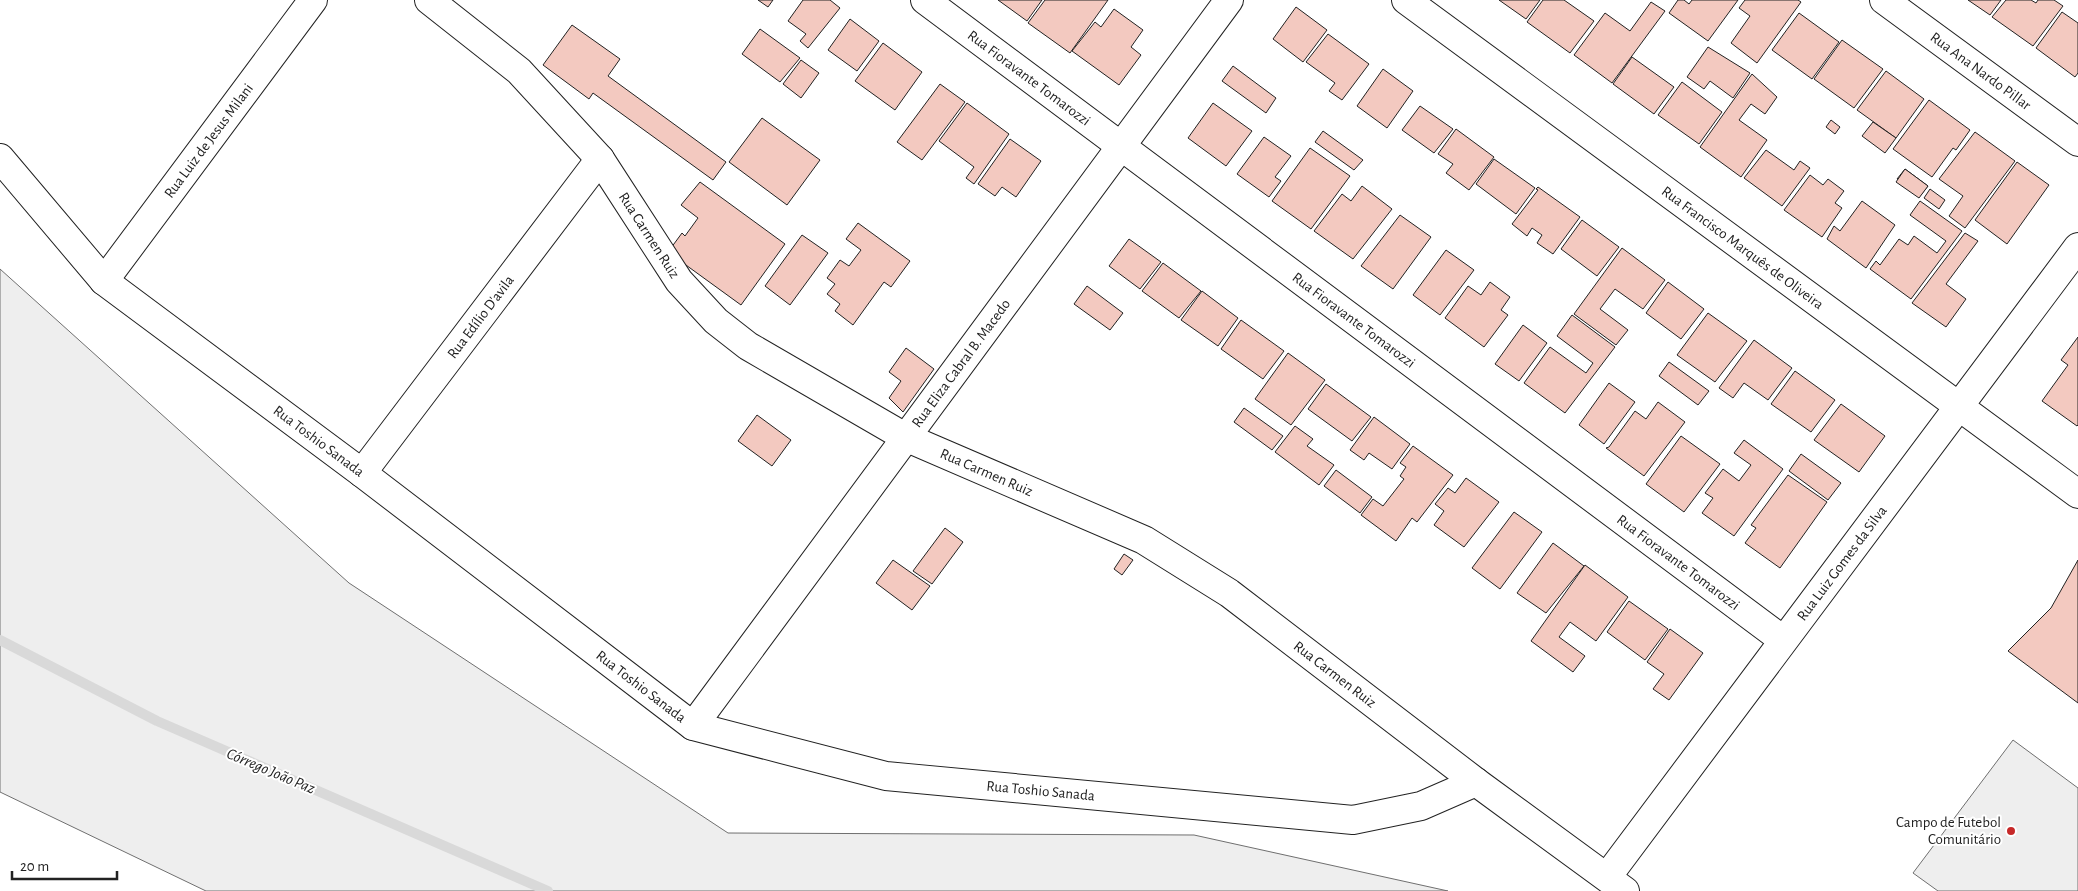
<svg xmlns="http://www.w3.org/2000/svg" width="2078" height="891" font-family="'Alegreya Sans',sans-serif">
<rect width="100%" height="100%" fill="#fff"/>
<g fill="#eee" stroke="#6f6f6f">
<path d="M0,269L349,583L728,833L1194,835L1448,891H206L0,792Z"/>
<path d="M2013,740L2078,788V891H1938L1913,873Z"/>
</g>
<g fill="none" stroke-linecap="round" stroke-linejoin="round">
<path stroke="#d9d9d9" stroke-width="10" d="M0,640L157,721L548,891"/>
</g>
<g fill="#f3c9c0" stroke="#222">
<path d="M758,0H773L768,7Z"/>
<path d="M803,0H830L840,8L808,48L800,41L806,34L788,21Z"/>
<path d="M998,0H1042L1027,21Z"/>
<path d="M1045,0H1108L1070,53L1028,23Z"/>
<path d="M1499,0H1540L1526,19Z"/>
<path d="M1543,0H1564L1594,21L1570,53L1527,22Z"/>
<path d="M1678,0H1684L1689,4L1692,0H1738L1708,41L1669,13Z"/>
<path d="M1745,0H1798L1801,2L1757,63L1731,43L1750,16L1739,8Z"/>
<path d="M1968,0H2001L1990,15Z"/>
<path d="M2006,0H2031L2036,3L2038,0H2054L2063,6L2033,46L1992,17Z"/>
<path d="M1651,2L1665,11L1612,83L1574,55L1605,13L1630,31Z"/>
<path d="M1296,7L1327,30L1303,62L1273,39Z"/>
<path d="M1114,9L1143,30L1131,47L1141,55L1119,85L1072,51L1095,22L1101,27Z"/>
<path d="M2062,12L2078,23V73L2075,77L2036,48Z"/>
<path d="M1799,13L1839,42L1812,79L1772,50Z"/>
<path d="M850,19L879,41L857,71L828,50Z"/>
<path d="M572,25L620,59L608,76L726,162L713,180L593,93L589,99L543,65Z"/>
<path d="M760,29L800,58L780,82L742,54Z"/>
<path d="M1328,34L1369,64L1342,100L1329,91L1335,83L1306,62Z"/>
<path d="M1842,40L1883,69L1854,108L1814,79Z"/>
<path d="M883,43L922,72L895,110L855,81Z"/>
<path d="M1708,47L1750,73L1733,98L1710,81L1704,89L1687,77Z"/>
<path d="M1632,57L1674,87L1654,114L1613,84Z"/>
<path d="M801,60L819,73L801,98L783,84Z"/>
<path d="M1233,66L1276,98L1266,113L1222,81Z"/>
<path d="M1383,69L1413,91L1387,128L1357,106Z"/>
<path d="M1886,71L1924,99L1896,138L1857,110Z"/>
<path d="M1752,74L1777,97L1765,114L1751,104L1739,120L1767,140L1741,177L1700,147Z"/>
<path d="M1682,82L1722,112L1699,144L1658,115Z"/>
<path d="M940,84L965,102L922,160L897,142Z"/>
<path d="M1929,100L1970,130L1956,150L1953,148L1932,177L1893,149Z"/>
<path d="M967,103L1009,134L974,184L966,178L974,167L939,141Z"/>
<path d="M1213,103L1252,131L1226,166L1188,138Z"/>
<path d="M1420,106L1453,129L1434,153L1402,130Z"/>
<path d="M762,118L820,160L787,205L729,162Z"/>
<path d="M1831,120L1840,127L1835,134L1826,127Z"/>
<path d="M1873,122L1896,138L1885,153L1862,136Z"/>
<path d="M1456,129L1494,157L1469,190L1446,173L1453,164L1438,154Z"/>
<path d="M1323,131L1363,160L1354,170L1315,142Z"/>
<path d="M1975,132L2015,161L1965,228L1949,216L1963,196L1939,179Z"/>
<path d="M1264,137L1291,156L1275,177L1281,181L1269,197L1237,174Z"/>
<path d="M1010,139L1041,161L1016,197L1002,187L995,196L978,184Z"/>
<path d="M1310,148L1350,176L1311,229L1272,201Z"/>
<path d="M1766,150L1794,170L1800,161L1810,168L1782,206L1744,178Z"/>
<path d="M1494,159L1535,188L1516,214L1476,184Z"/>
<path d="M2017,162L2049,185L2007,244L1975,220Z"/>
<path d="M1905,169L1928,186L1920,196L1897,179Z"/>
<path d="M1905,169L1928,186L1919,198L1896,182Z"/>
<path d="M1810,175L1823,185L1828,179L1844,191L1835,203L1842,208L1822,237L1784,210Z"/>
<path d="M700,182L785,244L741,305L668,252L682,233L685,236L698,218L681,205Z"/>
<path d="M1362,186L1392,209L1353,259L1314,231L1342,194L1351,201Z"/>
<path d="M1538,187L1580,217L1553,254L1537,243L1542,235L1532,228L1527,236L1512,224L1538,190L1536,189Z"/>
<path d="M1930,189L1945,200L1939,209L1924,198Z"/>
<path d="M1862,201L1895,225L1866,268L1827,239L1834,226L1840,231Z"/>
<path d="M1920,201L1962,231L1911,299L1870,269L1876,261L1880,265L1899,239L1908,245L1914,236L1937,253L1946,241L1910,215Z"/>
<path d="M1400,215L1431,237L1393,289L1361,266Z"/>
<path d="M1582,220L1619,247L1597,276L1561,249Z"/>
<path d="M858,223L910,261L891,287L884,282L853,325L835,311L840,304L827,294L835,284L827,278L840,260L849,266L861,250L846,239Z"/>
<path d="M1965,233L1978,241L1946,284L1966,299L1946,327L1912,303Z"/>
<path d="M802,235L828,253L790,305L765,286Z"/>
<path d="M1129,239L1161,262L1140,289L1109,266Z"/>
<path d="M1622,248L1665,280L1643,309L1615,289L1600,309L1628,330L1616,345L1574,314Z"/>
<path d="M1446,250L1474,270L1440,315L1413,295Z"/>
<path d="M1163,263L1201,291L1179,318L1142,291Z"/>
<path d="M1490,282L1510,297L1501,310L1508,315L1484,347L1445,318L1468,286L1481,295Z"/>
<path d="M1668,282L1704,309L1681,339L1646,313Z"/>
<path d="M1087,286L1123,313L1110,330L1074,304Z"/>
<path d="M1202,291L1238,318L1218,346L1181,320Z"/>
<path d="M1708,313L1747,341L1715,382L1677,355Z"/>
<path d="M1572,315L1615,347L1565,413L1524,383L1550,347L1586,373L1593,363L1557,336Z"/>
<path d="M1241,320L1284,351L1263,379L1221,349Z"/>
<path d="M1523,325L1547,343L1519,381L1495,364Z"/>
<path d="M2078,337V425L2077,426L2042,401L2068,365L2061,360Z"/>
<path d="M1754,340L1792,368L1768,400L1744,383L1733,398L1719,388Z"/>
<path d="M906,348L934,369L903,412L889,398L901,381L889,372Z"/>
<path d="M1288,353L1325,380L1291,425L1255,399Z"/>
<path d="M1669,362L1709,391L1698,405L1659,376Z"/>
<path d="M1795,371L1835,400L1811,432L1771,404Z"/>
<path d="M1609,383L1635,402L1604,444L1579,425Z"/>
<path d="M1326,384L1371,417L1352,441L1308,409Z"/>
<path d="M1658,402L1685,422L1644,476L1606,448L1609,447L1635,411L1646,419Z"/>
<path d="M1841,404L1885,436L1859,472L1814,440Z"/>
<path d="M1244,408L1283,436L1272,450L1234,422Z"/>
<path d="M757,415L791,440L772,466L738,441Z"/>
<path d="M1374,417L1410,444L1392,469L1369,453L1364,460L1350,450Z"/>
<path d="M1295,426L1313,439L1307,446L1334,465L1319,485L1275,452Z"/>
<path d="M1681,436L1720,464L1684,512L1646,484Z"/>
<path d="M1744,440L1783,469L1734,536L1702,513L1713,498L1705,493L1723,469L1739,481L1751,465L1734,453Z"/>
<path d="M1413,446L1453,475L1417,522L1412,518L1396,541L1361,515L1373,499L1383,506L1404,479L1400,476L1406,467L1400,463Z"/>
<path d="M1801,454L1841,483L1828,500L1789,471Z"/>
<path d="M1336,470L1372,497L1360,513L1324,486Z"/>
<path d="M1788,475L1827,502L1780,568L1745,543L1756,528L1751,525Z"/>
<path d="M1466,478L1499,502L1464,547L1434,525L1444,511L1435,504L1448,488L1455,493Z"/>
<path d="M1514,512L1542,532L1500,589L1472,568Z"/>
<path d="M945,528L963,542L932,584L913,571Z"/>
<path d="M1553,543L1584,566L1546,613L1517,593Z"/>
<path d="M1124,554L1133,560L1122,575L1114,569Z"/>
<path d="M893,560L930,586L912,610L876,583Z"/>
<path d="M2078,560V703L2008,651L2051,608Z"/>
<path d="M1585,565L1628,597L1596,641L1570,622L1559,637L1585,656L1573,672L1531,641Z"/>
<path d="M1629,601L1668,629L1645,660L1607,632Z"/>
<path d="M1670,629L1703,653L1669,700L1653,689L1664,674L1647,662Z"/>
</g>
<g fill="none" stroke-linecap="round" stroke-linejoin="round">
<g stroke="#222" stroke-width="30">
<g id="street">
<path id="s1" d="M429,0L519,71L600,159L679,281L716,321L748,346L905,437L1144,540L1229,593L1476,782L1625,891"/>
<path id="s2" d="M925,0L1783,640"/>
<path id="s3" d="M1406,0L2078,494"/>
<path id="s4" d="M1884,0L2078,142"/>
<path id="s5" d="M0,158L104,281L362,473L693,726L886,776L1353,820L1421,806L1476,782"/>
<path id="s6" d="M104,281L313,0"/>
<path id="s7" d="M362,473L600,159"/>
<path id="s8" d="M693,726L1229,0"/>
<path id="s9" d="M1607,877L2078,247"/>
</g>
</g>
<use href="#street" stroke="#fff" stroke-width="28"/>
</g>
<circle fill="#c62828" stroke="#fff" stroke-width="2" cx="2011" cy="831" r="5"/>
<g text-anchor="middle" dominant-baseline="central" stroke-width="4" stroke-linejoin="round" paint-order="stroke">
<g font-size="15" fill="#222" stroke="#fff">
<text stroke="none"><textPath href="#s4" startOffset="120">Rua Ana Nardo Pillar</textPath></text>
<text stroke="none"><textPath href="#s2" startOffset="130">Rua Fioravante Tomarozzi</textPath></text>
<text stroke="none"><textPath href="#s6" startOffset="175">Rua Luiz de Jesus Milani</textPath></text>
<text stroke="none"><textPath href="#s1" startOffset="325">Rua Carmen Ruiz</textPath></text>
<text stroke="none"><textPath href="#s3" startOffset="418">Rua Francisco Marquês de Oliveira</textPath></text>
<text stroke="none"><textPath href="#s7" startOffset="196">Rua Edílio D'avila</textPath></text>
<text stroke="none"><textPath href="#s2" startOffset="535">Rua Fioravante Tomarozzi</textPath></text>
<text stroke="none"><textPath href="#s8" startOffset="451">Rua Eliza Cabral B. Macedo</textPath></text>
<text stroke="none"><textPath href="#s5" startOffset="429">Rua Toshio Sanada</textPath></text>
<text stroke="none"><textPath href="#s1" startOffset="745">Rua Carmen Ruiz</textPath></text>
<text stroke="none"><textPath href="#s2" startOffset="940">Rua Fioravante Tomarozzi</textPath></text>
<text stroke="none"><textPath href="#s9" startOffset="392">Rua Luiz Gomes da Silva</textPath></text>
<text stroke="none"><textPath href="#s1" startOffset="1150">Rua Carmen Ruiz</textPath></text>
<text stroke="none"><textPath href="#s5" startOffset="834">Rua Toshio Sanada</textPath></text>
<text stroke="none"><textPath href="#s5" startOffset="1254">Rua Toshio Sanada</textPath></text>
</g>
<g font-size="15" fill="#222" stroke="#fff" text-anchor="end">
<text x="2001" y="822">Campo de Futebol<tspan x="2001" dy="17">Comunitário</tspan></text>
</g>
<g font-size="16" font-style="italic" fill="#222" stroke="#fff">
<text transform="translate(271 771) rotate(23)">Córrego João Paz</text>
</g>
</g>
<path d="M12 871v8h105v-8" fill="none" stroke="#222222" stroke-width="2.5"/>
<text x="20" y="871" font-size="15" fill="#222222" stroke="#ffffff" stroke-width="4" paint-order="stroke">20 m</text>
</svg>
